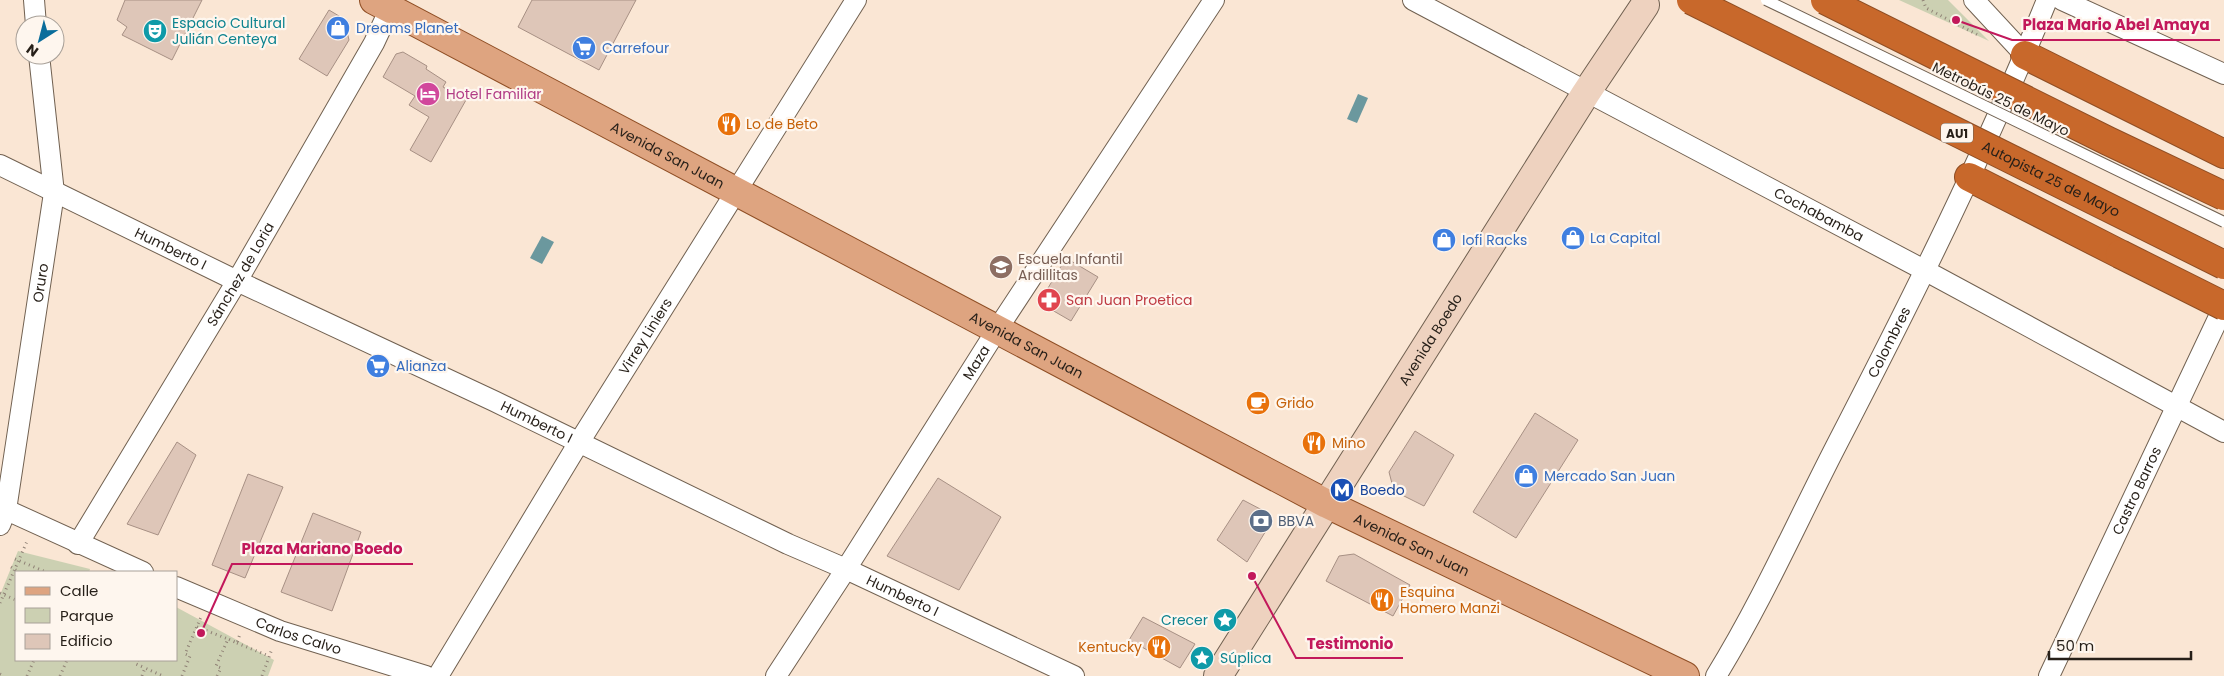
<svg xmlns="http://www.w3.org/2000/svg" width="2224" height="676" font-family="Poppins,sans-serif">
<rect width="100%" height="100%" fill="#fae6d4"/>
<g fill="#ccd0b2">
<path d="M1899,0H1948L1989,41Z"/>
<path d="M18,551L90,569L89,572H16V660H176V607L274,660L268,676H0V595Z"/>
</g>
<g fill="#6b989e">
<path d="M1358,94L1368,98L1357,123L1347,119Z"/>
<path d="M542,236L554,242L542,264L530,258Z"/>
</g>
<g fill="#dec6b8" stroke="#a79084">
<path d="M125,0H202L172,60L122,35L127,27L117,20Z"/>
<path d="M532,0H636L599,70L518,27Z"/>
<path d="M329,10L344,19L349,40L327,76L299,59Z"/>
<path d="M403,52L427,66L426,69L446,82L443,87L466,100L431,162L410,150L429,117L409,105L415,96L383,77L396,54Z"/>
<path d="M1066,258L1098,277L1071,321L1052,310L1045,293Z"/>
<path d="M1535,413L1578,440L1516,538L1473,512Z"/>
<path d="M1415,431L1454,455L1424,506L1394,491L1389,472Z"/>
<path d="M177,442L196,455L158,535L127,524Z"/>
<path d="M248,474L283,487L245,578L212,565Z"/>
<path d="M938,478L1001,517L959,590L887,556Z"/>
<path d="M1243,500L1264,511L1270,524L1247,562L1217,540Z"/>
<path d="M313,513L361,532L332,611L281,592Z"/>
<path d="M1354,554L1410,585L1393,616L1326,581L1339,556Z"/>
<path d="M1143,617L1195,644L1180,668L1129,640Z"/>
</g>
<g fill="none" stroke-linecap="round" stroke-linejoin="round">
<g stroke="#716151" stroke-width="22">
<g id="minor">
<path d="M34,0L36,25"/>
<path id="s1" d="M1413,0L1926,271L2224,432"/>
<path d="M1974,0L2025,55"/>
<path d="M2062,0L2224,74"/>
<path id="s2" d="M0,165L237,281L494,401L788,544L846,569L1074,676"/>
<path d="M0,507L143,572"/>
<path id="s3" d="M0,525L6,510L54,193L39,55"/>
<path id="s4" d="M78,544L237,281L374,43L394,0"/>
<path id="s5" d="M176,587L280,631L426,676"/>
<path id="s6" d="M438,676L578,444L856,0"/>
<path id="s7" d="M776,676L846,569L998,328L1214,0"/>
<path id="s8" d="M1716,676C1761,603 1796,524 1835,448C1911,301 1985,153 2047,0"/>
<path id="s9" d="M2049,676L2224,306"/>
</g>
</g>
<g stroke="#716151" stroke-width="30">
<g id="secondary">
<path id="s10" d="M1218,676L1586,93L1645,5"/>
</g>
</g>
<g stroke="#8f4e24" stroke-width="30">
<g id="primary">
<path id="s11" d="M374,0L1327,504L1685,676"/>
</g>
</g>
<g stroke="#8f4e24" stroke-width="30">
<g id="motorway">
<path d="M2025,55L2224,154"/>
<path d="M1969,177L2120,254"/>
</g>
</g>
<g stroke="#8f8175" stroke-width="3" stroke-dasharray="1 4" stroke-linecap="butt">
<path d="M1923,0L1926,8L1980,36"/>
<path d="M15,559L46,572"/>
<path d="M11,567L19,572"/>
<path d="M0,593L16,600"/>
<path d="M0,603L28,539"/>
<path d="M197,627L228,639"/>
<path d="M237,643L269,656"/>
<path d="M138,660L136,664L145,668"/>
<path d="M0,674L4,676"/>
<path d="M27,676L34,660"/>
<path d="M60,676L67,660"/>
<path d="M142,676L145,668L163,676"/>
<path d="M182,676L190,656L185,654L201,617"/>
<path d="M217,676L221,668L216,666L228,639L237,643L240,634"/>
<path d="M262,676L272,649"/>
</g>
<use href="#minor" stroke="#fff" stroke-width="20"/>
<use href="#secondary" stroke="#eed2bf" stroke-width="28"/>
<use href="#primary" stroke="#dea480" stroke-width="28"/>
<use href="#motorway" stroke="#c8682b" stroke-width="28"/>
<g stroke="#716151" stroke-width="12" stroke-linecap="butt">
<path id="service-bridge" d="M1766,0L2224,222"/>
</g>
<g stroke="#8f4e24" stroke-width="30" stroke-linecap="butt">
<g id="motorway-bridge">
<path id="s12" d="M1691,0L2224,265"/>
<path d="M1825,0L2108,141L2224,196"/>
<path d="M2120,254L2224,306"/>
</g>
</g>
<use href="#service-bridge" stroke="#fff" stroke-width="10"/>
<use href="#motorway-bridge" stroke="#c8682b" stroke-width="28"/>
</g>
<defs>
<g id="shop-disc" transform="scale(1.25)"><circle r="9.5" fill="#3f7fe0" stroke="#fef6ee"/><path d="M-5-2.5h2.3a2.7 3.5 0 0 1 5.4 0H5L5.5 6h-11ZM-1.5-2.5h3a1.5 2.3 0 0 0-3 0Z" fill="#fff"/></g>
<g id="theatre-disc" transform="scale(1.25)"><circle r="9.5" fill="#0f9aa8" stroke="#fef6ee"/><path d="M-5-5.5Q0-4 5-5.5V0Q5 5 0 6Q-5 5-5 0ZM-3.3-2.5H-1v1.5H-3.3ZM1-2.5H3.3v1.5H1ZM-2.8 1Q0 5.5 2.8 1Z" fill="#fff"/></g>
<g id="supermarket-disc" transform="scale(1.25)"><circle r="9.5" fill="#3f7fe0" stroke="#fef6ee"/><path d="M-6-5.5h2.5l.6 2H6L4.5 2H-2.5L-4.4-4H-6ZM-1.5 3.2a1.3 1.3 0 1 0 .1 0ZM3 3.2a1.3 1.3 0 1 0 .1 0Z" fill="#fff"/></g>
<g id="hotel-disc" transform="scale(1.25)"><circle r="9.5" fill="#d1479c" stroke="#fef6ee"/><path d="M-6-4.5h1.5V1H6V5H4.5V3h-9V5H-6ZM-4 0a1.8 1.8 0 1 1 3.6 0ZM.5 0V-2.5h3Q6-2.5 6 0Z" fill="#fff"/></g>
<g id="restaurant-disc" transform="scale(1.25)"><circle r="9.5" fill="#e8710a" stroke="#fef6ee"/><path d="M-5-6h1v4h1v-4h1v4h1v-4h1v5L-1.5 .5V6h-2V.5L-5-1ZM5-6V6H3V1.5H1.5Q1.5-4 5-6Z" fill="#fff"/></g>
<g id="school-disc" transform="scale(1.25)"><circle r="9.5" fill="#8d6e63" stroke="#fef6ee"/><path d="M0-5L7-2L0 1L-7-2ZM-4 1L0 2.5L4 1V4Q0 6-4 4Z" fill="#fff"/></g>
<g id="pharmacy-disc" transform="scale(1.25)"><circle r="9.5" fill="#e0444e" stroke="#fef6ee"/><path d="M-2-6h4v4h4v4h-4v4h-4v-4h-4v-4h4Z" fill="#fff"/></g>
<g id="cafe-disc" transform="scale(1.25)"><circle r="9.5" fill="#e8710a" stroke="#fef6ee"/><path d="M-5.5-4.5H6V0H3Q3 3.5 0 3.5H-2.5Q-5.5 3.5-5.5 0ZM3-3.2v2h1.7v-2ZM-6 4.5H4V6H-6Z" fill="#fff"/></g>
<g id="metro-disc" transform="scale(1.25)"><circle r="9.5" fill="#1a4fb4" stroke="#fef6ee"/><path d="M-5.5 5V-5H-3L0 0L3-5H5.5V5H3V-.5L0 4L-3-.5V5Z" fill="#fff"/></g>
<g id="bank-disc" transform="scale(1.25)"><circle r="9.5" fill="#5c6f8a" stroke="#fef6ee"/><path d="M-6-4H6V4H-6ZM0-2.3a2.3 2.3 0 1 0 0 4.6a2.3 2.3 0 1 0 0-4.6Z" fill="#fff"/></g>
<g id="sight-disc" transform="scale(1.25)"><circle r="9.5" fill="#0f9aa8" stroke="#fef6ee"/><path d="M0-6L1.8-2.2L6-1.7L2.9 1.2L3.7 5.4L0 3.3L-3.7 5.4L-2.9 1.2L-6-1.7L-1.8-2.2Z" fill="#fff"/></g>
</defs>
<g fill-rule="evenodd">
<use href="#shop-disc" x="338" y="28"/>
<use href="#theatre-disc" x="155" y="31"/>
<use href="#supermarket-disc" x="584" y="48"/>
<use href="#hotel-disc" x="428" y="94"/>
<use href="#restaurant-disc" x="729" y="124"/>
<use href="#shop-disc" x="1573" y="238"/>
<use href="#shop-disc" x="1444" y="240"/>
<use href="#school-disc" x="1001" y="267"/>
<use href="#pharmacy-disc" x="1049" y="300"/>
<use href="#supermarket-disc" x="378" y="366"/>
<use href="#cafe-disc" x="1258" y="403"/>
<use href="#restaurant-disc" x="1314" y="443"/>
<use href="#shop-disc" x="1526" y="476"/>
<use href="#metro-disc" x="1342" y="490"/>
<use href="#bank-disc" x="1261" y="521"/>
<use href="#restaurant-disc" x="1382" y="600"/>
<use href="#sight-disc" x="1225" y="620"/>
<use href="#restaurant-disc" x="1159" y="647"/>
<use href="#sight-disc" x="1202" y="658"/>
</g>
<g text-anchor="middle" dominant-baseline="central" stroke-width="4.5" stroke-linejoin="round" paint-order="stroke">
<rect fill="#fef6ee" stroke="#676058" stroke-width="1" x="1941" y="123.5" width="32" height="19" rx="4"/>
<g font-size="12" font-weight="bold" fill="#261f18">
<text x="1957" y="133">AU1</text>
</g>
<g font-size="14" fill="#0d838f" stroke="#fef6ee" text-anchor="start">
<text x="172" y="23">Espacio Cultural<tspan x="172" dy="16">Julián Centeya</tspan></text>
<text x="1208" y="620" text-anchor="end">Crecer</text>
<text x="1220" y="658">Súplica</text>
</g>
<g font-size="14" fill="#366cbe" stroke="#fef6ee" text-anchor="start">
<text x="356" y="28">Dreams Planet</text>
<text x="602" y="48">Carrefour</text>
<text x="1590" y="238">La Capital</text>
<text x="1462" y="240">Iofi Racks</text>
<text x="396" y="366">Alianza</text>
<text x="1544" y="476">Mercado San Juan</text>
</g>
<g font-size="14" fill="#b23c85" stroke="#fef6ee" text-anchor="start">
<text x="446" y="94">Hotel Familiar</text>
</g>
<g font-size="14" fill="#261f18" stroke="#fef6ee">
<text transform="translate(2001 99) rotate(26)">Metrobús 25 de Mayo</text>
<text stroke="none"><textPath href="#s11" startOffset="332">Avenida San Juan</textPath></text>
<text stroke="none"><textPath href="#s12" startOffset="402">Autopista 25 de Mayo</textPath></text>
<text stroke="none"><textPath href="#s1" startOffset="459">Cochabamba</textPath></text>
<text stroke="none"><textPath href="#s2" startOffset="190">Humberto I</textPath></text>
<text stroke="none"><textPath href="#s4" startOffset="315">Sánchez de Loria</textPath></text>
<text stroke="none"><textPath href="#s3" startOffset="246">Oruro</textPath></text>
<text stroke="none"><textPath href="#s6" startOffset="398">Virrey Liniers</textPath></text>
<text stroke="none"><textPath href="#s10" startOffset="398">Avenida Boedo</textPath></text>
<text stroke="none"><textPath href="#s8" startOffset="376">Colombres</textPath></text>
<text stroke="none"><textPath href="#s11" startOffset="738">Avenida San Juan</textPath></text>
<text stroke="none"><textPath href="#s7" startOffset="372">Maza</textPath></text>
<text stroke="none"><textPath href="#s2" startOffset="595">Humberto I</textPath></text>
<text stroke="none"><textPath href="#s9" startOffset="205">Castro Barros</textPath></text>
<text stroke="none"><textPath href="#s11" startOffset="1172">Avenida San Juan</textPath></text>
<text stroke="none"><textPath href="#s2" startOffset="1000">Humberto I</textPath></text>
<text stroke="none"><textPath href="#s5" startOffset="132">Carlos Calvo</textPath></text>
</g>
<g font-size="14" fill="#c56008" stroke="#fef6ee" text-anchor="start">
<text x="746" y="124">Lo de Beto</text>
<text x="1276" y="403">Grido</text>
<text x="1332" y="443">Mino</text>
<text x="1400" y="592">Esquina<tspan x="1400" dy="16">Homero Manzi</tspan></text>
<text x="1142" y="647" text-anchor="end">Kentucky</text>
</g>
<g font-size="14" fill="#785e54" stroke="#fef6ee" text-anchor="start">
<text x="1018" y="259">Escuela Infantil<tspan x="1018" dy="16">Ardillitas</tspan></text>
</g>
<g font-size="14" fill="#be3a42" stroke="#fef6ee" text-anchor="start">
<text x="1066" y="300">San Juan Proetica</text>
</g>
<g font-size="14" fill="#164399" stroke="#fef6ee" text-anchor="start">
<text x="1360" y="490">Boedo</text>
</g>
<g font-size="14" fill="#4e5e75" stroke="#fef6ee" text-anchor="start">
<text x="1278" y="521">BBVA</text>
</g>
</g>
<path fill="none" stroke="#c2185b" stroke-width="2" d="M1956 20L2012 40H2220M201 633L232 564H413M1252 576L1296 658H1403"/>
<g fill="#c2185b" stroke="#fef6ee" stroke-width="2">
<circle cx="1956" cy="20" r="5"/>
<circle cx="201" cy="633" r="5"/>
<circle cx="1252" cy="576" r="5"/>
</g>
<g font-size="15" text-anchor="middle" font-weight="bold" fill="#c2185b" stroke="#fef6ee" stroke-width="4.5" stroke-linejoin="round" paint-order="stroke">
<text x="2116" y="30">Plaza Mario Abel Amaya</text>
<text x="322" y="554">Plaza Mariano Boedo</text>
<text x="1350" y="649">Testimonio</text>
</g>
<rect x="15" y="571" width="162" height="90" fill="#fef6ee" stroke="#a8a098"/>
<rect x="25" y="587" width="25" height="8" fill="#dea480" stroke="#a8a098"/>
<text x="60" y="596" font-size="15" fill="#261f18">Calle</text>
<rect x="25" y="608" width="25" height="15" fill="#ccd0b2" stroke="#a8a098"/>
<text x="60" y="621" font-size="15" fill="#261f18">Parque</text>
<rect x="25" y="634" width="25" height="15" fill="#dec6b8" stroke="#a8a098"/>
<text x="60" y="646" font-size="15" fill="#261f18">Edificio</text>
<g transform="translate(40 40) rotate(216)"><circle r="24" fill="#fef6ee" stroke="#a8a098"/>
<path d="M0-4L9 19L0 12L-9 19Z" fill="#0a6d9b"/>
<text y="-8" font-size="14" font-weight="bold" text-anchor="middle" fill="#261f18">N</text>
</g>
<path d="M2049 651v8h142v-8" fill="none" stroke="#261f18" stroke-width="2.5"/>
<text x="2056" y="651" font-size="15" fill="#261f18" stroke="#fef6ee" stroke-width="4" paint-order="stroke">50 m</text>
</svg>
